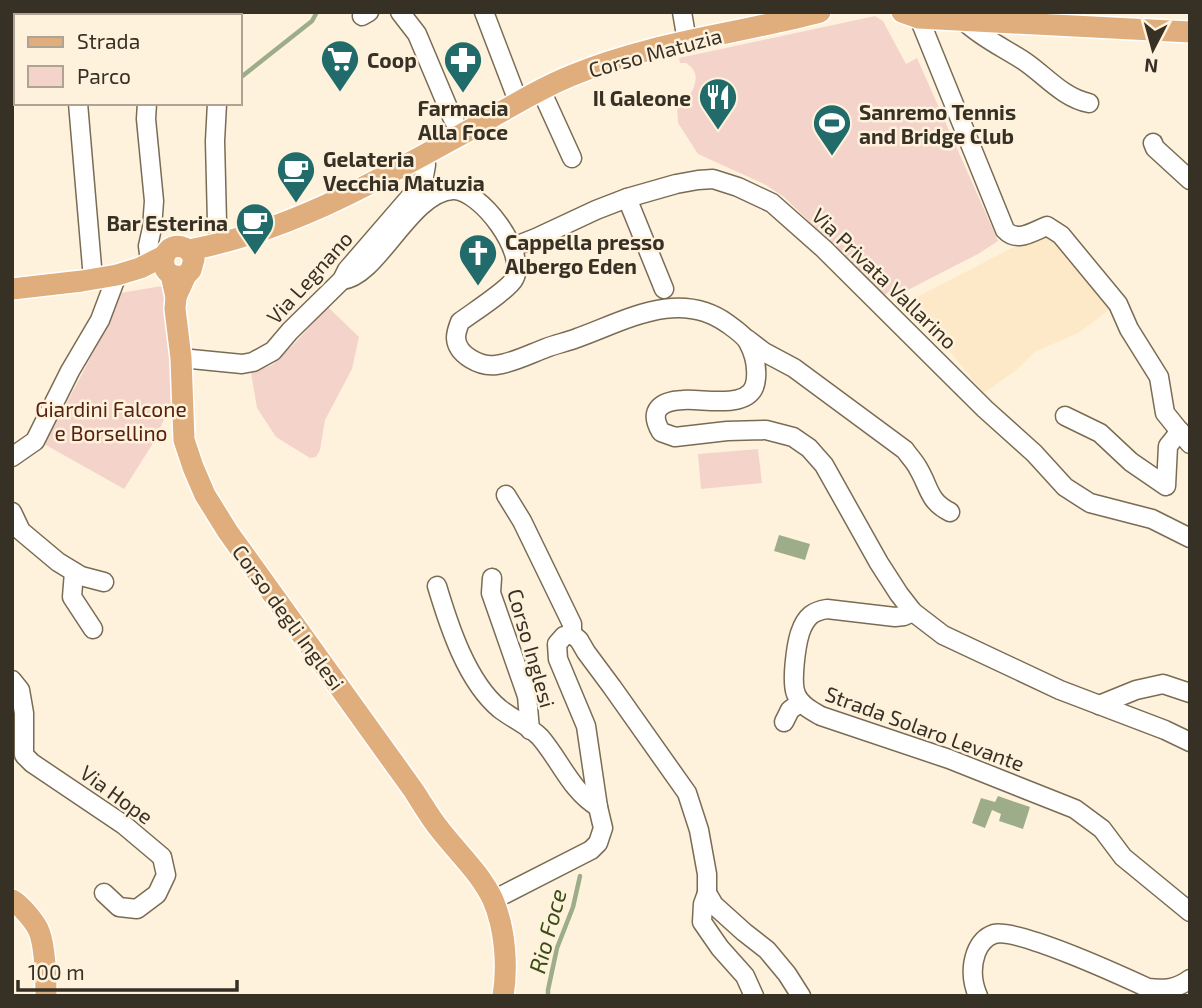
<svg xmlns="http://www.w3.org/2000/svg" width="1202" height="1008" font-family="'Exo 2',sans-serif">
<rect width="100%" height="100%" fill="#fff2dc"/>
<path fill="#fde9c7" d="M1049,237L1059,246L1077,268L1109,310L1080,332L1035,352L1015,371L984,393L950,352L938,331L912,306L915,298L1014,247L1032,240Z"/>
<g fill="#f4d4ca">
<path d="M875,16L883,21L906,64L917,58L998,241L978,254L900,294L889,292L885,295L784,197L766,185L698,154L678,123L677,106C688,102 700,83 694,71C692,67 690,66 686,63H680L679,58Z"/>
<path d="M162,286L170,326L173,373L171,405L152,445L124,489L44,444C71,394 99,346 120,293Z"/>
<path d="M328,307L359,337L352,369L325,420L320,450L316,457L310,458L276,437L257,408L251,373L272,365L294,344Z"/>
<path d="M758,449L762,483L701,489L698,454Z"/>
</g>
<g fill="#9ead89">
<path d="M779,535L810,544L805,560L774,551Z"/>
<path d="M998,796L1030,807L1023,829L999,821L1001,814L992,810L985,828L972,823L981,798L995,802Z"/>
</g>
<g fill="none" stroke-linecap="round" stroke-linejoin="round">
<g stroke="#9ead89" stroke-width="4.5">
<path d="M240,78L312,21L317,12"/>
<path d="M548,996V990L557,948L573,907L580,876"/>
</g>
<g stroke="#7a6c54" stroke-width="21">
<g id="minor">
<path d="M71,12V16"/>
<path d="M400,12L417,34L452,117L461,134"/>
<path d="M484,12L518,101"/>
<path d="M682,12L687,41"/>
<path d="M222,16V12"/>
<path d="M362,16L369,12"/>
<path d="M919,18L1005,230C1017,243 1032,232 1047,226L1061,235L1118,304L1129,329L1159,377L1165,413L1190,444"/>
<path d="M964,21C982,38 1004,48 1024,61C1045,75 1063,98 1089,103"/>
<path d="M541,90L572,158"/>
<path d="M78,103L93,279"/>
<path d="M147,103L146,119L154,201L152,228L148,246L150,262"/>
<path d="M217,103L215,141L217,223L221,244"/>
<path d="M1153,143L1155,148L1190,180"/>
<path d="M627,198L664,289"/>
<path d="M513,247L536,238L596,210L627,198L676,184L698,180L713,179L738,187L772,203L824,249L985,409L1034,453L1065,487L1090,503L1152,519L1190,538"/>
<path d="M342,280C378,277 410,192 453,190C480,189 528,253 514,279C509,289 472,313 460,322C458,327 456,333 456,338C457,355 480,367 496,365C513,363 530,354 546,348C556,344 567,342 577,338C625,321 679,288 728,324C735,329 744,335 748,342C754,353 757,366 756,378C754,412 705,398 683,400C661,401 648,410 661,432L675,437L727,431L766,430L793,437L809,448L824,465L879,563L899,594L913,612L943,635L1060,690L1165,730L1190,742"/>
<path d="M747,339L764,352L794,368L905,450C909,456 915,462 918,468C930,488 928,501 950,512"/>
<path d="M181,358L242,364L253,362L273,351L290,331L342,280L347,270L423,182L426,165L424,155"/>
<path d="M1065,416L1100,433L1131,462L1166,486L1168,446L1180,431"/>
<path d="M12,457L35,441L70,371L100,320L117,275"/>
<path d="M506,495L522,521L572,624V634"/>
<path d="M12,512L21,531L58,562L81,576L104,582"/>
<path d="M74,572L72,597L93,629"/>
<path d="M492,578L491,593L527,696L530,730"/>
<path d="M437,586C449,626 467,682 500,709C513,719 529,726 540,737C560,760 571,791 598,807"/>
<path d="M913,612L904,616L895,617L827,609C821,610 816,611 811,615C806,619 802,627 800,633C796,646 791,682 796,694C800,705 812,711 821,716L949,759L1075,809L1102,829L1123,857L1190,912"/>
<path d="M12,680L20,690L24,713V755L32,763L124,825L162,857L166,875L157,894L137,909L119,907L104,893"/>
<path d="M1099,705L1136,690L1163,684L1190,693"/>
<path d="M784,722L790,710L801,702"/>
<path d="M707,893L714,905L744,932L767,950L787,974L801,996"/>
<path d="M493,900L591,850L598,843L603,828L598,807L586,726L558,659L557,644L564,636L572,634L579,640L586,652L612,687L687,793L699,830L707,874V893L703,904L702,922L720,948L745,976L754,996"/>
<path d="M978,996C972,982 971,967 976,953C979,945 985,937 994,934C1018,928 1122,976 1148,988C1164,990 1177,989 1190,979"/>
</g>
</g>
<g stroke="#fff" stroke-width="24">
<g id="major">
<path d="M902,12L919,18L1190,32"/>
<path d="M189,250C292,231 384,177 475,127C507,109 538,89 573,75C652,42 737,34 820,12"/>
<path d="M171,275L176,297L175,309L181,358L184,440L193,467L205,495L228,532L414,791C423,805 431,819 441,831C459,854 481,874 493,900C505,928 508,966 503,996"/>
<path d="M12,289L82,281L117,275L140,268L164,256"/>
<path d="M176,297L186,275L191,270L194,259C191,253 189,249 182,247C158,241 156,284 186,275"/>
<path d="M12,900C20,904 34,921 38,929C45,943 46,980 46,996"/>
</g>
</g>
<use href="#minor" stroke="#fff" stroke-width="18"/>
<use href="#major" stroke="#e0ad7c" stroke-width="21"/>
</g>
<defs>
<g id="supermarket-pin" transform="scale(2.0125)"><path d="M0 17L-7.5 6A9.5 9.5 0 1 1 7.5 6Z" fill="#216c6b" stroke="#fff2dc"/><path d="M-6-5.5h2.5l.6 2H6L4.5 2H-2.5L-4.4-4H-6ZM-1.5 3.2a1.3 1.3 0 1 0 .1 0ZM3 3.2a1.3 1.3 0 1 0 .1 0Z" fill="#fff"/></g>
<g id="pharmacy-pin" transform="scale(2.0125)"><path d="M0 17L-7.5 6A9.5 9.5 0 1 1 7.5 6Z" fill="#216c6b" stroke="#fff2dc"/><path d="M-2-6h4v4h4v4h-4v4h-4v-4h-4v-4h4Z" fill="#fff"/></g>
<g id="restaurant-pin" transform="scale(2.0125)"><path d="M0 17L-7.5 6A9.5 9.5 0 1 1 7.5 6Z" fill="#216c6b" stroke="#fff2dc"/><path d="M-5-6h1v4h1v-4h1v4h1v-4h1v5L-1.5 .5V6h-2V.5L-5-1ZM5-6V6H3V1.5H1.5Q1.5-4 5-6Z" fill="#fff"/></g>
<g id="stadium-pin" transform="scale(2.0125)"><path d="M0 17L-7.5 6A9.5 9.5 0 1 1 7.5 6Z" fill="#216c6b" stroke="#fff2dc"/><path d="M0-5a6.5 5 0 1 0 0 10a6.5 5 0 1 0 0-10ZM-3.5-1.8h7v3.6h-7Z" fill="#fff"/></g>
<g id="cafe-pin" transform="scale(2.0125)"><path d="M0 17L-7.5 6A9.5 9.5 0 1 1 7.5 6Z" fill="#216c6b" stroke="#fff2dc"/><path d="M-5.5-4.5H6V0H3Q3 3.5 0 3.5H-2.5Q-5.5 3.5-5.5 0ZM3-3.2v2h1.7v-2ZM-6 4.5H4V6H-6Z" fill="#fff"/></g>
<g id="church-pin" transform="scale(2.0125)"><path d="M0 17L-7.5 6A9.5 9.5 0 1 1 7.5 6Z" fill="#216c6b" stroke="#fff2dc"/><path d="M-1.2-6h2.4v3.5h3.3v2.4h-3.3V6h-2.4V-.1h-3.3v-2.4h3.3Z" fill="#fff"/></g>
</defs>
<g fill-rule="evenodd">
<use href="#supermarket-pin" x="340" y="59"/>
<use href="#pharmacy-pin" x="463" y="60"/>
<use href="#restaurant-pin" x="718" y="97"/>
<use href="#stadium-pin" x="832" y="123"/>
<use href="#cafe-pin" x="296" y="170"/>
<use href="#cafe-pin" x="255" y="222"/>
<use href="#church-pin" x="478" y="253"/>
</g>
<g text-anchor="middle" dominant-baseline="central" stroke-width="5" stroke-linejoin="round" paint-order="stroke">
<g font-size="21" fill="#363025" stroke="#fff2dc">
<text transform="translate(655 52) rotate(-15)">Corso Matuzia</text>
<text transform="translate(309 277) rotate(-48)">Via Legnano</text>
<text transform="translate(885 278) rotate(44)">Via Privata Vallarino</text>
<text transform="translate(289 617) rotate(54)">Corso degli Inglesi</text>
<text transform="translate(532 648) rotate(74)">Corso Inglesi</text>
<text transform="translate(925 728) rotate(20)">Strada Solaro Levante</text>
<text transform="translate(117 794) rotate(36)">Via Hope</text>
</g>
<g font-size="21" font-weight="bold" fill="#363025" stroke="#fff2dc" text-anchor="start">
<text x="367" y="59">Coop</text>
<text x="691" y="97" text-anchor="end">Il Galeone</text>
<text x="463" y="107" text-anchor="middle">Farmacia<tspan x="463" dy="24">Alla Foce</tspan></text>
<text x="859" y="111">Sanremo Tennis<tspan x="859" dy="24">and Bridge Club</tspan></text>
<text x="323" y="158">Gelateria<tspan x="323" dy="24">Vecchia Matuzia</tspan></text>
<text x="228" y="222" text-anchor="end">Bar Esterina</text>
<text x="505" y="241">Cappella presso<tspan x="505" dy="24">Albergo Eden</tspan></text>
</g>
<g font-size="21" fill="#562111" stroke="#fff2dc">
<text x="111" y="408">Giardini Falcone<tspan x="111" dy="24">e Borsellino</tspan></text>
</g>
<g font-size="23" font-style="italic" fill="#3a4d15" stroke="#fff2dc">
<text transform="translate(547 931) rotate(-75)">Rio Foce</text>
</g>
</g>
<rect width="1202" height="1008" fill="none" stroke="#363025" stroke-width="28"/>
<rect x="14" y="14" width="228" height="91" fill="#fff2dc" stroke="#afa493" stroke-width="2"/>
<rect x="28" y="37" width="35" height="10" fill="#e0ad7c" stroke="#afa493" stroke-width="2"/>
<text x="77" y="49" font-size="21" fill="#363025">Strada</text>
<rect x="28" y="66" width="35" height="21" fill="#f4d4ca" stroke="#afa493" stroke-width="2"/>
<text x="77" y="84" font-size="21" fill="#363025">Parco</text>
<g transform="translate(1153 49) rotate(186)" stroke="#fff2dc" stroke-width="5" paint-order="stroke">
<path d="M0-5L12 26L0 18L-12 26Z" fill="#363025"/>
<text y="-10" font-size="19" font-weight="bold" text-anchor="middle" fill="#363025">N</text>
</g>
<path d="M18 980v10h219v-10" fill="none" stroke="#363025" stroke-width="3.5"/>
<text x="28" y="980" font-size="21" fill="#363025" stroke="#fff2dc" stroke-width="5" paint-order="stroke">100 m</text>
</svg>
